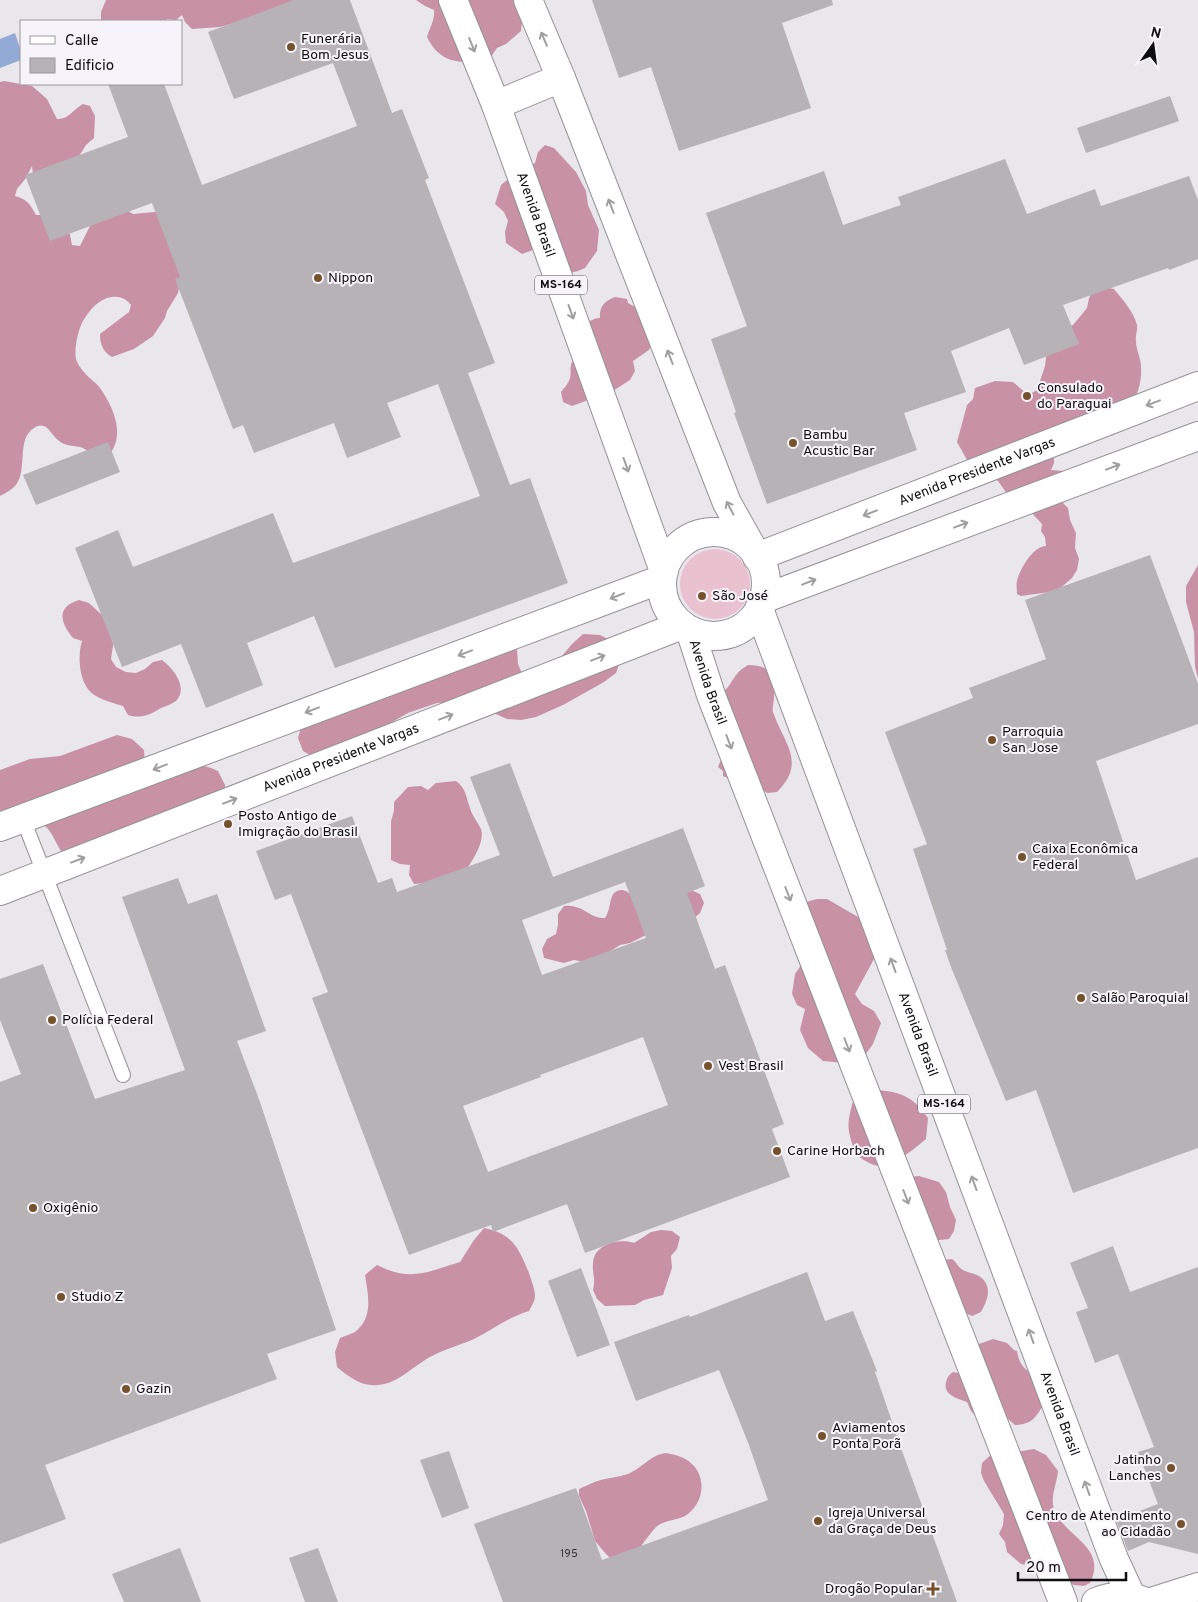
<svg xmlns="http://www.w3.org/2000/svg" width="1198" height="1602" font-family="Overpass,sans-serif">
<rect width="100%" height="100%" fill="#e9e6ec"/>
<circle fill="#eac1ce" cx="715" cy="584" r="35"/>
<g fill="#c992a4">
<path d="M106,0H305L249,19L220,27L192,29L185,22L182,15L176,20L167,19L166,21H101V12Z"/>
<path d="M416,0H518L522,21L521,31L506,44L497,48L486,64C458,61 441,65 427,37C430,27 435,20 434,10L425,6Z"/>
<path d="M4,81L32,86L47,99L57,119C68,120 74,109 83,104L90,106L95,116L94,138L86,145L74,164L33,174L32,166L26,178L17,189L15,196C27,199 30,204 36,215H43L69,230L72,245L80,246L96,214L120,206L133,214L155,212L163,213L182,272L178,293L167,311L165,318L153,336L134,349L112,357C103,352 100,344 100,334L129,312L131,305C125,297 117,295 107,298C96,302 89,311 83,321C78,330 74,348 76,359C77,363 81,369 84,372C88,378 96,382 100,388C113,407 126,434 109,455C103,454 95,454 90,452C87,451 85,449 83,448C75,445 65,447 58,440C50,434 47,420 34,428C16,439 28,469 16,485C11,490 6,493 0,496V82Z"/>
<path d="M545,145L554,148L576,172L586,191L588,205L599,230L597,251L585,268L578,271L566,274L541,247L522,254L506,243L505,232L508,221L504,212L495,204L501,185L516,173L535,163L538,152Z"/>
<path d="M1104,287L1114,289C1122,299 1134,312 1137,325C1138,330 1135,336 1136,341C1136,350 1141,358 1141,367C1143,392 1127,415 1114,435L1097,438L1054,452V463L1051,470L1064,471L1072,476L1063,503L1068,508L1070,520L1076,533L1075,548L1079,559L1077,570L1072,578L1057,591L1021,596L1017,594C1017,590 1016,585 1017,581C1020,569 1033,546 1046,546L1045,537L1041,531L1042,524L1028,509L1010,498L998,481L967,460L957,442L967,405L973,399L975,388L995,381L1013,382L1028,395L1037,390L1045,366L1047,350L1064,329L1073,325L1087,308L1089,298L1094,289Z"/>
<path d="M615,297L627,299L628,303L637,308L653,341L649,350L633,361L635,371L630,380L613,391L572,406L563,402L561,392C564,388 569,383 570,378C572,370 568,365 575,358L568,346C569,336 590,317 600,318C599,306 605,301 615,297Z"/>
<path d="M1198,565V679L1195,667L1194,632L1186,602V586Z"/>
<path d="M79,600L89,603L102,615L114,639L111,659L116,667L126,672L136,673L145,669L153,662L162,660C173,668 189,688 176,701C172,704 166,706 161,708C150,715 140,719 128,715L123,706C114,703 104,701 96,696C79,687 77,657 82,641L73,638C60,622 56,607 79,600Z"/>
<path d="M583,634L600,635L625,648L616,673L604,682L563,705L536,717L521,720L507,719L467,701L437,703L408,713L356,743L317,759L303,751L298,738L302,724L503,642L517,648L518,664L524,678L552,668L572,644Z"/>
<path d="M748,665C771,665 776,676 774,697C774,702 772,707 773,712C784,744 807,762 777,792L767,793C755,783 737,782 723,776V771L718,767L723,755L722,693C734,683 732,674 748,665Z"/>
<path d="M117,735L132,739L144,750L145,764C170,764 195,760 218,771L225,785L226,800L66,858C49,836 55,823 23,818L0,842V770L30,759L60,756Z"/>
<path d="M456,781C466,788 466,797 470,808C472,816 478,822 481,829C485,842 473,859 467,869L425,883L414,884L409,875L410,865L400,864L391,860V821L394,811V802L408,787L421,786L428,790L436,783Z"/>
<path d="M622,890L626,891L635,898L684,895L691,890L700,894L704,903L700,913L693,919L648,934L630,943L620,945L604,955L584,962L574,960L564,963L544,958L542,949L547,939L556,934L558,925V914L564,906C584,904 589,919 605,918C613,906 607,891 622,890Z"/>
<path d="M817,899H827L865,921L874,939V959L855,994L862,1004L874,1011L881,1023L873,1044L863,1058L844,1063L823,1061L808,1048L800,1030L805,1009L797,1005L792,994L795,974L801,965L806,902Z"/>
<path d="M872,1090C899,1091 912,1095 928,1118L926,1139C914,1149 890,1170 874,1165C868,1163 861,1158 856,1155C847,1129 846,1125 854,1098Z"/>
<path d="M919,1176L939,1182L946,1192L950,1207L956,1220L954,1231L949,1239L930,1241L909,1177Z"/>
<path d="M484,1228C513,1234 518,1247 529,1273C531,1280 535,1289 535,1296C535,1301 531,1307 529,1311C509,1317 493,1329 474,1339C460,1345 445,1349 432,1356C414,1365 398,1384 378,1385C362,1387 349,1377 337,1367L335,1352L340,1338C345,1336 351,1334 355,1332C374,1317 368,1295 365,1275L377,1265C411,1282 427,1272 460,1262L474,1240Z"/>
<path d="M661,1230L672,1231L680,1237L677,1249L671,1256L672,1268L663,1295L644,1300L635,1305L605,1306L597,1299L593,1290C596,1278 592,1274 593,1263C594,1244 620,1238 634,1243L651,1232Z"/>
<path d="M952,1259C957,1262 958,1268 963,1270C968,1273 974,1273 979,1276C993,1285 988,1300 981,1312L972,1316L963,1312L942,1260Z"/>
<path d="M993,1339L1007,1343L1014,1350L1017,1351C1020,1369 1027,1368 1037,1380C1041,1386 1042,1397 1044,1404C1035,1418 1033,1424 1015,1425L1008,1419L999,1421L978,1418L971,1411L967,1402C957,1398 943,1395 946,1382C948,1376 949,1375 953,1372L959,1373L965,1367L976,1345Z"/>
<path d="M1034,1449L1046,1455L1058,1471C1057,1483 1050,1497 1054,1509C1065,1538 1108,1546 1090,1583L1084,1586L1074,1585L1058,1579L1041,1568L1021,1564L1007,1552L1005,1542L999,1534L1003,1525L1004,1514L984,1481L981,1473L982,1463L996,1450L1016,1452Z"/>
<path d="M666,1453C671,1454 677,1455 681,1457C706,1467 708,1498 688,1514C679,1521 665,1519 656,1527C646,1538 633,1558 623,1571L606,1554L595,1541L586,1511L579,1496V1489C586,1486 593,1482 601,1480C612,1477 622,1477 632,1472C645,1465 651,1455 666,1453Z"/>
</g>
<path fill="#93aad6" d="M15,33L21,51V60L0,68V39Z"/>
<g fill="#b7b2b6" fill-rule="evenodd">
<path d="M294,0H350L392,113L402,109L429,178L425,180L495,363L468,373L510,485L530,478L568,583L335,668L314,616L247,643L263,685L206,708L181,644L122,667L75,548L118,530L133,567L273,513L293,563L480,496L438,384L387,403L401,437L347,458L334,423L254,453L243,425L233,429L175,279L180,277L152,203L50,241L25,175L128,137L108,84H164L202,185L357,126L333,63L234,99L208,32Z"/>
<path d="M592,0H832L833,5L782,23L811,108L679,151L651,67L619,78Z"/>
<path d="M1170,96L1179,121L1086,153L1077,128Z"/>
<path d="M1005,159L1027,214L1095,189L1101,206L1189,176L1198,200V259L1169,270L1168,268L1063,305L1079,344L1024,365L1009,328L951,351L966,392L904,413L917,450L767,504L734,413L736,412L711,339L747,326L706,213L824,171L843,225L901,205L898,197Z"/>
<path d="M108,442L120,472L36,505L23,475Z"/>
<path d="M1150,555L1198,684V724L1096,761L1136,880L1198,857V1148L1073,1193L1036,1090L1006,1101L951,967L945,950H947L913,849L927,844L885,732L973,698L969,688L1046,659L1025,600Z"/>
<path d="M510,763L553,877L683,828L705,886L687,893L715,969L725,965L784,1124L772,1129L790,1177L585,1253L567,1204L493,1232L491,1225L409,1255L312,998L328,992L291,894L275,900L256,851L352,816L378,883L392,878L397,892L500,855L470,777ZM625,882L646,938L542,975L522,920ZM643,1037L668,1105L488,1172L463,1106L541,1077L540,1075Z"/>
<path d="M178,878L188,904L217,894L266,1031L237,1041L260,1102L336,1330L267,1354L277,1379L45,1465L66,1519L0,1544V1082L21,1074L0,1020V979L43,964L95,1099L185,1070L122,897Z"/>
<path d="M1113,1246L1130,1292L1198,1267V1554L1149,1542L1128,1551L1116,1520L1158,1504L1138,1452L1154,1447L1118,1354L1095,1363L1076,1312L1088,1308L1070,1263Z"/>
<path d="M581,1268L610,1345L577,1357L548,1281Z"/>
<path d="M807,1272L825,1321L853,1311L877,1371L875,1372L901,1448L957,1602H503L474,1524L576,1488L602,1560L768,1500L749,1445L719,1370L636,1401L614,1342L689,1315L690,1317Z"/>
<path d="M449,1451L469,1508L442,1518L420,1460Z"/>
<path d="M180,1548L201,1602H124L112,1574Z"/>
<path d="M318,1548L338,1602H305L289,1558Z"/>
</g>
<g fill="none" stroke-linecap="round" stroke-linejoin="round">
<g stroke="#949197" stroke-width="16">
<path id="service" d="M23,819L123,1075"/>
</g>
<g stroke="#949197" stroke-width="30">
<g id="secondary">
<path id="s1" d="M757,557L1198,386"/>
<path d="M763,599L1198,436"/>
<path d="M0,827L662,579"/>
<path id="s2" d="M0,891L682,625"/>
<path d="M1151,1602L1198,1587"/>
</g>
</g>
<g stroke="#949197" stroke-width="30">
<g id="primary">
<path id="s3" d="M453,0L496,105L664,571"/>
<path d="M528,0L561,78L727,503L754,551"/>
<path d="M496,105L561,78"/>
<circle cx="714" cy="584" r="52"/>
<path id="s4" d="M759,609L1114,1559L1132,1598"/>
<path id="s5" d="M690,630L711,695L1063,1602"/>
<path d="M1096,1602C1113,1595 1129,1595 1146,1602"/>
</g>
</g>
<use href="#service" stroke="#fff" stroke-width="14"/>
<use href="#secondary" stroke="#fff" stroke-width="28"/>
<use href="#primary" stroke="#fff" stroke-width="28"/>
</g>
<defs><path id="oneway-shaft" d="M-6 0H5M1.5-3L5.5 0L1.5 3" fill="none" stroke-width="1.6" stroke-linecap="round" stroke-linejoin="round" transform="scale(1.25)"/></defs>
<g stroke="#9f9f9f">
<use href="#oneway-shaft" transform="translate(544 39) rotate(-113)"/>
<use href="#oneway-shaft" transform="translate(472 45) rotate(68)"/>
<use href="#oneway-shaft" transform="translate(611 206) rotate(-111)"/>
<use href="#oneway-shaft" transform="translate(571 312) rotate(70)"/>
<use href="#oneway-shaft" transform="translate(670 357) rotate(-111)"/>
<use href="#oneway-shaft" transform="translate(1153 403) rotate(159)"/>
<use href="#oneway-shaft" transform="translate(626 465) rotate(70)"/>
<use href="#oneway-shaft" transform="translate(1113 467) rotate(-21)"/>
<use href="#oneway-shaft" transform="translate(730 508) rotate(-118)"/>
<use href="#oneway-shaft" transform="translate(870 513) rotate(159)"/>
<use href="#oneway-shaft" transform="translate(961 525) rotate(-21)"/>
<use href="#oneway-shaft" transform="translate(809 582) rotate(-21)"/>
<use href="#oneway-shaft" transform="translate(617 596) rotate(159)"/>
<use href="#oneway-shaft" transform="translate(465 653) rotate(159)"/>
<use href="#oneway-shaft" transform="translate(598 658) rotate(-21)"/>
<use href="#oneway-shaft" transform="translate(312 710) rotate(159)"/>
<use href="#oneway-shaft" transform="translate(446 717) rotate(-21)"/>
<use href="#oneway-shaft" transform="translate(729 742) rotate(69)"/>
<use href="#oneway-shaft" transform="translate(160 767) rotate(159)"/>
<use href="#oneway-shaft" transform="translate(230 801) rotate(-21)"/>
<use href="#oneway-shaft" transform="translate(78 860) rotate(-21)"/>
<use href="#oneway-shaft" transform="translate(788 894) rotate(69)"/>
<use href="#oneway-shaft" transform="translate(893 965) rotate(-110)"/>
<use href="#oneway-shaft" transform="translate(847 1045) rotate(69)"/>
<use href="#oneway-shaft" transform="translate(974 1183) rotate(-110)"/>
<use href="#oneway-shaft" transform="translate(906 1197) rotate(69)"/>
<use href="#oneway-shaft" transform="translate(1031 1336) rotate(-110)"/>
<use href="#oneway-shaft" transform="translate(1087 1488) rotate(-110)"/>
</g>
<g fill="#75522b" stroke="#f7f3fa" stroke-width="2">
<circle cx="291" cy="47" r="5"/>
<circle cx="318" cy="278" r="5"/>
<circle cx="1027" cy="396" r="5"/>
<circle cx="793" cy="443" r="5"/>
<circle cx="702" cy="596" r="5"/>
<circle cx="992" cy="740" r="5"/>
<circle cx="228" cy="824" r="5"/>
<circle cx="1022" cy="857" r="5"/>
<circle cx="1081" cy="998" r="5"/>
<circle cx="52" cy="1020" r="5"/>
<circle cx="708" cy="1066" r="5"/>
<circle cx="777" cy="1151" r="5"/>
<circle cx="33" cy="1208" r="5"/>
<circle cx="61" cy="1297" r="5"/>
<circle cx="126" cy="1389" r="5"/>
<circle cx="822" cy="1436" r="5"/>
<circle cx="1171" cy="1468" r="5"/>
<circle cx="818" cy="1521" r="5"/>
<circle cx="1181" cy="1524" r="5"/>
<path d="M930.5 1581.5h5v5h5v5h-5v5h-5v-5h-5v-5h5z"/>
</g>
<g text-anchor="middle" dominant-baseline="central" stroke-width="4" stroke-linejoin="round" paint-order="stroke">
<g font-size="11" fill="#39373a">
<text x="569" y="1554">195</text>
</g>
<g fill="#f7f3fa" stroke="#555356" stroke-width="1">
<rect x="535" y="275.5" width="52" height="19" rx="4"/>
<rect x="918" y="1094.5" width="52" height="19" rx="4"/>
</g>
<g font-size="12" font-weight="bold" fill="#0f0e10">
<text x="561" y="285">MS-164</text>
<text x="944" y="1104">MS-164</text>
</g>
<g font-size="14" fill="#0f0e10" stroke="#f7f3fa" text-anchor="start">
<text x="301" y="39">Funerária<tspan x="301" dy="16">Bom Jesus</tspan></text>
<text x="328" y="278">Nippon</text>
<text x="1037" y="388">Consulado<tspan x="1037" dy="16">do Paraguai</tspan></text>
<text x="803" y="435">Bambu<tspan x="803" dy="16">Acustic Bar</tspan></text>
<text x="712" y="596">São José</text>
<text x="1002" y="732">Parroquia<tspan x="1002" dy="16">San Jose</tspan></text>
<text x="238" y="816">Posto Antigo de<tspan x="238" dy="16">Imigração do Brasil</tspan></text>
<text x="1032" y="849">Caixa Econômica<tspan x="1032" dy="16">Federal</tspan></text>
<text x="1091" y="998">Salão Paroquial</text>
<text x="62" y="1020">Polícia Federal</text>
<text x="718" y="1066">Vest Brasil</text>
<text x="787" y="1151">Carine Horbach</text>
<text x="43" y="1208">Oxigênio</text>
<text x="71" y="1297">Studio Z</text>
<text x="136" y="1389">Gazin</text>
<text x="832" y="1428">Aviamentos<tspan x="832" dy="16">Ponta Porã</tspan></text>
<text x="1161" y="1460" text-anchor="end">Jatinho<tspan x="1161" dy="16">Lanches</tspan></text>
<text x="828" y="1513">Igreja Universal<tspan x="828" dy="16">da Graça de Deus</tspan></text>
<text x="1171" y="1516" text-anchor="end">Centro de Atendimento<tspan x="1171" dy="16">ao Cidadão</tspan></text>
<text x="923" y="1589" text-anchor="end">Drogão Popular</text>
</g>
<g font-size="14" fill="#0f0e10" stroke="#f7f3fa">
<text stroke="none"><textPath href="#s3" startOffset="230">Avenida Brasil</textPath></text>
<text stroke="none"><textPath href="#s1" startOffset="236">Avenida Presidente Vargas</textPath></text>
<text stroke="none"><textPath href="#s5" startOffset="55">Avenida Brasil</textPath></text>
<text stroke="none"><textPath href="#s2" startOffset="366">Avenida Presidente Vargas</textPath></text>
<text stroke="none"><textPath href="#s4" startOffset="454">Avenida Brasil</textPath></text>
<text stroke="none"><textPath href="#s4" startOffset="859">Avenida Brasil</textPath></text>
</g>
</g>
<rect x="20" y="20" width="162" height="65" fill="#f7f3fa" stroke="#9a979c"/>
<rect x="30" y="36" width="25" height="8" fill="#ffffff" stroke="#9a979c"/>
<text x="65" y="45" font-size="15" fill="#0f0e10">Calle</text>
<rect x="30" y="58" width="25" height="15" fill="#b7b2b6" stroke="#9a979c"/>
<text x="65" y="70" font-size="15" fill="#0f0e10">Edificio</text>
<g transform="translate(1153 45) rotate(14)" stroke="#f7f3fa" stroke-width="4" paint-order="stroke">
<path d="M0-4L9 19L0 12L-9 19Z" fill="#0f0e10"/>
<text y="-8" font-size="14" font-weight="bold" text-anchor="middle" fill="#0f0e10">N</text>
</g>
<path d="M1018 1572v8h108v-8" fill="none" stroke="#0f0e10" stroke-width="2.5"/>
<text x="1026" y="1572" font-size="15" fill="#0f0e10" stroke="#f7f3fa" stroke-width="4" paint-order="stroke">20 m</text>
</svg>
